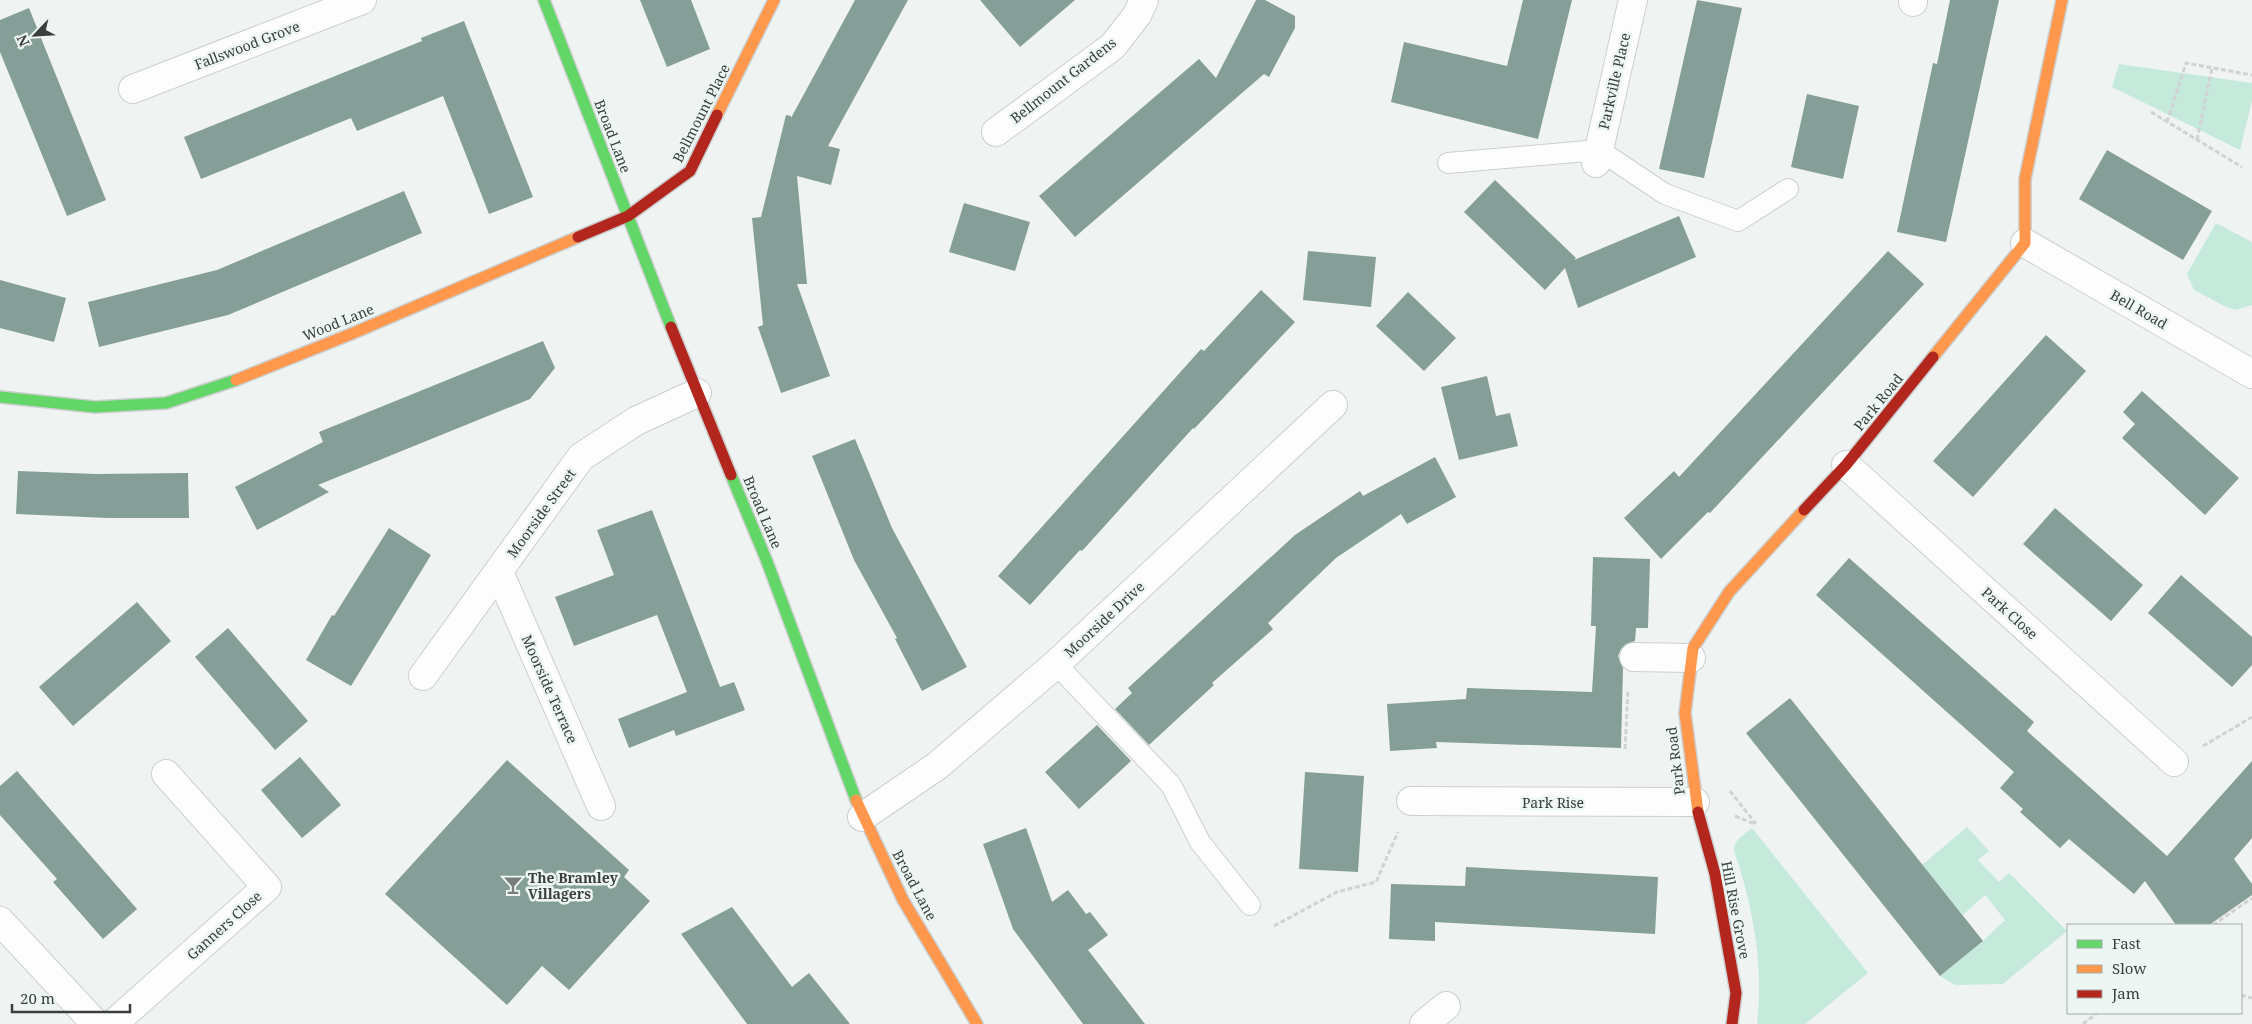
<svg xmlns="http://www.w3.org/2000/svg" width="2252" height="1024" font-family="'Noto Serif',serif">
<rect width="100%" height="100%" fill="#eff4f2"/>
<g fill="#c5eadb">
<path d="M2119,64L2252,83V101L2240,150L2112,87Z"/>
<path d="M2216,223L2252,242V305L2236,310L2226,307L2194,290L2187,274Z"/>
<path d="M1967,827L1989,851L1978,860L1999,882L2009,873L2067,931L2003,984L1955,985L1940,976L1983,941L2005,920L1985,895L1963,915L1922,865Z"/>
<path d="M1752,828L1868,973L1805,1024H1757C1764,966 1753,906 1734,851C1733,840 1744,835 1752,828Z"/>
</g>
<g fill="#859e97">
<path d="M640,0H691L710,49L667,67Z"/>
<path d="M855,0H908L828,146L840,149L831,185L797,176L807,284H797L830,376L781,393L758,327L763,325L752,218L761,217L786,115L791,116V118Z"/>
<path d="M980,0H1075L1020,47Z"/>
<path d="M1256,0H1265L1295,16V28L1269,77L1264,74L1075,237L1039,196L1199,59L1216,78Z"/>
<path d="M1523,0H1572L1538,139L1391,102L1404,42L1507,66Z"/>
<path d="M1697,0L1742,8L1704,178L1659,169Z"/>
<path d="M1950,0H1999L1946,242L1897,232L1933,63L1937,64Z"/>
<path d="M29,8L106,200L67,216L0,52V20Z"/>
<path d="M464,21L533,197L489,214L443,96L357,131L351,118L201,179L184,137L422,41L421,38Z"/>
<path d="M1807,94L1859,106L1843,179L1791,167Z"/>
<path d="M2107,150L2212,211L2183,260L2079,199Z"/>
<path d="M1495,180L1576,258L1574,260L1679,216L1696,257L1578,308L1565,268L1545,290L1464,212Z"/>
<path d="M404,191L422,233L228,315L99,347L88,302L217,270Z"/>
<path d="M964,203L1030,222L1015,271L949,252Z"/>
<path d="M1308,251L1376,257L1371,307L1303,300Z"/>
<path d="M1888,251L1924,284L1710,513L1708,512L1661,559L1624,518L1674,471L1679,477Z"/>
<path d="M0,280L66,298L54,342L0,328Z"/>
<path d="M1261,290L1295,322L1194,429L1193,428L1082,551L1080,550L1030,605L998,576L1201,349L1204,351Z"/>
<path d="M1408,292L1456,338L1424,371L1376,326Z"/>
<path d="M2046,335L2086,371L1973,497L1933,461Z"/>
<path d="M543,341L555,368L530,399L318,485L329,492L257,530L235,487L323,442L319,432Z"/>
<path d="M1487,376L1496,416L1510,413L1518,446L1459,460L1441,387Z"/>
<path d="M2142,391L2239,478L2205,515L2122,438L2135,424L2123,412Z"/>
<path d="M855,439L892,528L967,667L922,691L895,639L897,638L854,560L812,456Z"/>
<path d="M1435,457L1456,497L1407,524L1401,514L1336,558L1268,623L1273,629L1212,683L1214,685L1149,745L1115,709L1132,693L1128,688L1295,535L1360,491L1363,496Z"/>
<path d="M18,471L96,474L188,473L189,518H108L16,514Z"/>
<path d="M2055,508L2143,585L2111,621L2023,544Z"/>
<path d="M652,510L720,687L734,682L745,710L676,736L674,730L629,748L618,719L687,692L657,615L574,646L555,597L614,575L597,530Z"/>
<path d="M389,528L431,555L351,686L306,660L332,615L334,616Z"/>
<path d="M1593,557L1650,559L1648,628H1636L1635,641L1626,644L1621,649L1618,656L1623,668L1621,748L1436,742L1437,748L1390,751L1387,704L1466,699L1467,688L1592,692L1596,626H1591Z"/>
<path d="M1849,558L2034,722L2027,731L2167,856L2252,761V838L2234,859L2252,884V895L2209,925H2176L2145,881L2134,894L2069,839L2060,848L2020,812L2023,809L2000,788L2014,772L1816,595Z"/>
<path d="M2181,575L2252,637V665L2232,687L2148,613Z"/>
<path d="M137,602L171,641L73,726L39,687Z"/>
<path d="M228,628L308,721L275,750L195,657Z"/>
<path d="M1790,698L1983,941L1940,976L1746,733Z"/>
<path d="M1097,725L1131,761L1079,809L1045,772Z"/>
<path d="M300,757L341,805L302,838L261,790Z"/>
<path d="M507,760L629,870L624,877L650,901L569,990L542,966L507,1005L385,894Z"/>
<path d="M17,771L137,909L103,939L53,882L57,879L0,815V786Z"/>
<path d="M1305,772L1364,776L1358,872L1299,869Z"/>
<path d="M1026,828L1052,902L1068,890L1086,914L1090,912L1108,935L1088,950L1145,1024H1083L1013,929L983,844Z"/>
<path d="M1466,867L1658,877L1655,934L1435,922V941L1389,939L1391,884L1465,886Z"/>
<path d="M732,907L792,987L809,973L850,1024H747L681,934Z"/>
</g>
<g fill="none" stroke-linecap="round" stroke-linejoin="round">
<g stroke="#cccfce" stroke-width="22">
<g id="lane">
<path d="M1448,163L1599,150L1665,194L1738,221L1788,189"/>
<path d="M1056,664L1171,785L1200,842L1250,905"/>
</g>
</g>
<g stroke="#cccfce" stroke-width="30">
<g id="street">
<path d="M1913,2V0"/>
<path d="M133,89L362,0"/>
<path d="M996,132L1113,46L1137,15L1144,0"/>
<path d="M1596,163L1633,0"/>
<path d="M2025,243L2252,374"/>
<path d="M1846,465L2174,762"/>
<path d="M499,572L601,806"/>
<path d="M1634,657L1691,658"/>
<path d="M423,676L581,457L636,421L697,393"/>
<path d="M1411,801L1695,802"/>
<path d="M862,817L937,766L1056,664L1333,405"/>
<path d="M0,921L96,1024"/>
<path d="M113,1024L267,887L166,774"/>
<path d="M1424,1024L1446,1006"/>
</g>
</g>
<g stroke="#cccfce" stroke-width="14">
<g id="fast">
<path d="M544,0L671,327"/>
<path d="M0,397L95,407L166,403L236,380"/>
<path d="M731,475L766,559L856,800"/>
</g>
</g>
<g stroke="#cccfce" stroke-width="14">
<g id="slow">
<path d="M717,115L774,0"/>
<path d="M1933,357L2025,243V179L2062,0"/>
<path d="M236,380L351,334L578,237"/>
<path d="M856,800L903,900L977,1024"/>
<path d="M1698,812L1685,713L1693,648L1729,592L1804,510"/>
</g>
</g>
<g stroke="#cccfce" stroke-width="14">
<g id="jam">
<path d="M578,237L628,216L690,171L717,115"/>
<path d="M671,327L731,475"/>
<path d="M1804,510L1846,465L1933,357"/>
<path d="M1698,812L1715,874L1736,993L1732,1024"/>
</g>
</g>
<g stroke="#d0d3d1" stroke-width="3" stroke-dasharray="5 2.5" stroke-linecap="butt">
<path d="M2151,112L2242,167"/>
<path d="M2167,122L2186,63L2252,75"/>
<path d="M2197,140L2212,68"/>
<path d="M2203,746L2252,717"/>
<path d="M1625,749L1628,690"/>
<path d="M1730,791L1756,824"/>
<path d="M1735,816L1755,824"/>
<path d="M2213,925L2252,898"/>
<path d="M1274,926L1337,892L1376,882L1398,832"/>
<path d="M2241,995L2252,998"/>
<path d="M2083,1024L2097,1013"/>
</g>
<use href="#lane" stroke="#fdfdfd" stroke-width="20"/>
<use href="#street" stroke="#fdfdfd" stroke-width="28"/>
<use href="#fast" stroke="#63d668" stroke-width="11"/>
<use href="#slow" stroke="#ff974d" stroke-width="11"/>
<use href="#jam" stroke="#b3261e" stroke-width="11"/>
</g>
<defs>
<g id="bar-bare" transform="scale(1.5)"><path d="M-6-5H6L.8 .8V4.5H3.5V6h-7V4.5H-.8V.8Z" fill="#797e7c" stroke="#edf6f2" stroke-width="2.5" paint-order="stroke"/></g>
</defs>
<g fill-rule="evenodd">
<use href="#bar-bare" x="513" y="885"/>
</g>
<g text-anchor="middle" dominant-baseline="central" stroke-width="5" stroke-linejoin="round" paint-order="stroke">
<g font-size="14" fill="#3a3e3c" stroke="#edf6f2">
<text transform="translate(247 45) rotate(-21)">Fallswood Grove</text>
<text transform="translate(1063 80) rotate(-38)">Bellmount Gardens</text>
<text transform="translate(1614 81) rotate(-77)">Parkville Place</text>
<text transform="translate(701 113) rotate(-63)">Bellmount Place</text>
<text transform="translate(613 136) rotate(69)">Broad Lane</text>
<text transform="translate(2139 309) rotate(30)">Bell Road</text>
<text transform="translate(338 322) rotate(-22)">Wood Lane</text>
<text transform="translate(1878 402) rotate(-51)">Park Road</text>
<text transform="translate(763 512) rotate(67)">Broad Lane</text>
<text transform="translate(541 513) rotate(-54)">Moorside Street</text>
<text transform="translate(2010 613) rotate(42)">Park Close</text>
<text transform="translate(1104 619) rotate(-43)">Moorside Drive</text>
<text transform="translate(550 689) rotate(66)">Moorside Terrace</text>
<text transform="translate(1675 761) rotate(-97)">Park Road</text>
<text x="1553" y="802">Park Rise</text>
<text transform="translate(915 885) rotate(62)">Broad Lane</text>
<text transform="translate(1736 910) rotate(79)">Hill Rise Grove</text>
<text transform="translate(224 925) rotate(-42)">Ganners Close</text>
</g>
<g font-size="14" font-weight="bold" fill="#3a3e3c" stroke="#edf6f2" text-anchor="start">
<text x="528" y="877">The Bramley<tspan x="528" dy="16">Villagers</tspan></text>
</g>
</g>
<rect x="2067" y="924" width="175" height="90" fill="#edf6f2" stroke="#a5aca9"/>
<rect x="2077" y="940" width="25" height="8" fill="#63d668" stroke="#a5aca9"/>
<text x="2112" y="949" font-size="15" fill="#3a3e3c">Fast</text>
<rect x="2077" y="965" width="25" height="8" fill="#ff974d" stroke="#a5aca9"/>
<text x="2112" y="974" font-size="15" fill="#3a3e3c">Slow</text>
<rect x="2077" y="990" width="25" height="8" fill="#b3261e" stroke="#a5aca9"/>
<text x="2112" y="999" font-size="15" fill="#3a3e3c">Jam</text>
<g transform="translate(35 35) rotate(245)" stroke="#edf6f2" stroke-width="4" paint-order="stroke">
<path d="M0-4L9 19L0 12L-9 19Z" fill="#3a3e3c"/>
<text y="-8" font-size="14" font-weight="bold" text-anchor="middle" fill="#3a3e3c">N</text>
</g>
<path d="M12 1004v8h118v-8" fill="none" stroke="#3a3e3c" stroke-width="2.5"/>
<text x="20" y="1004" font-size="15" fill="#3a3e3c" stroke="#edf6f2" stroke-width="4" paint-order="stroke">20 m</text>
</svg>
